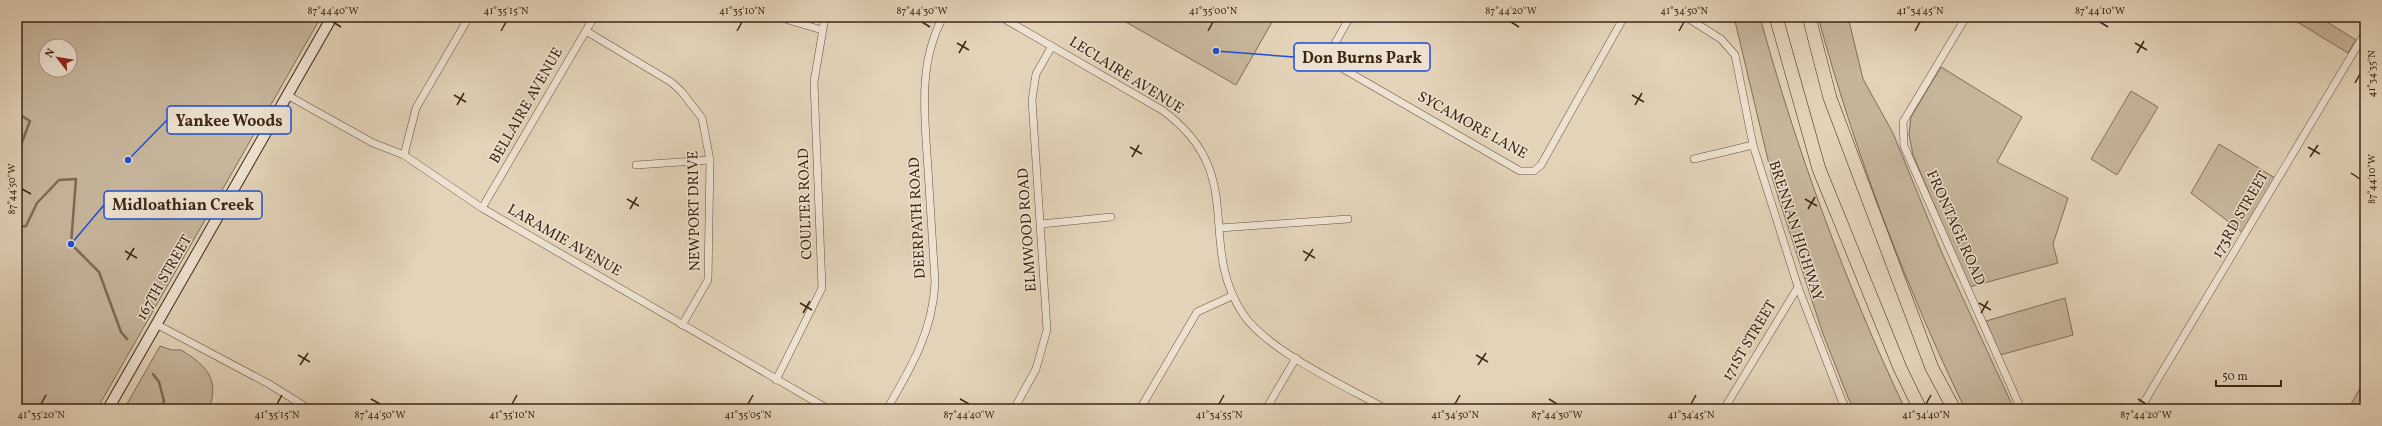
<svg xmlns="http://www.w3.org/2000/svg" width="2382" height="426" font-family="Vollkorn,serif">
<rect width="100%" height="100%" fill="#e3d3b8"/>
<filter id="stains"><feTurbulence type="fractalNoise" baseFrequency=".005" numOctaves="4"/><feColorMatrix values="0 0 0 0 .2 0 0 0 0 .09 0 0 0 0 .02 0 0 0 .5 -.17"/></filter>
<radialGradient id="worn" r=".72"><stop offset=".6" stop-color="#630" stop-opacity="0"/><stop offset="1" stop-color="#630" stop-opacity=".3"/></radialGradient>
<g fill="#c7b69c" stroke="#826e59" fill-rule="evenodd">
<path d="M17,17H321L97,409H17ZM46,46H70V70H46Z"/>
<path d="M1117,17H1275L1236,85Z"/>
<path d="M1734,17H1760C1797,152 1845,282 1905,409H1855L1849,400L1823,334L1773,181Z"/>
<path d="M1818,17H1848L1863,79L1893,133L1942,253L2014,409H1965C1904,283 1855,152 1818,17Z"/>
<path d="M2289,17H2319L2356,40L2348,53Z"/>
<path d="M1941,67L2022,117L1997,162L2068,198L2053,244L2058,263L1969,287L1913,155L1909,134L1911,117Z"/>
<path d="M2131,91L2158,107L2117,175L2091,159Z"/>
<path d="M2219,144L2275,178L2242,232L2191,193Z"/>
<path d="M2065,298L2073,335L2000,355L1986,321Z"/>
<path d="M160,346L172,350H181C206,365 220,379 209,409H124Z"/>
<path d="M2365,380V409H2348Z"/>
</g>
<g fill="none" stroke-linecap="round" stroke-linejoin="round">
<g stroke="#7f6a56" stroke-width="2.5">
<path d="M17,113L30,121L17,155"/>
<path d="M17,227L26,226L37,203L59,180L76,179L71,244L99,272L121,332L127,339"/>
<path d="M153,374L159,382L164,401L160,409"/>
</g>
<g stroke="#67513e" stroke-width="8">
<g id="minor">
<path d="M778,17L822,30"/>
<path d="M1001,17L1162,110C1250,174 1195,241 1243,314C1268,351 1345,386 1386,409"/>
<path d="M1350,17L1326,59L1520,171H1534L1541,165L1624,17"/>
<path d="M1686,17L1721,39L1735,55L1753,145L1798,287L1842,401L1847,409"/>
<path d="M1966,17L1903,122L1904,146L2021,409"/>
<path d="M586,31L671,82L681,91L702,118L710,160L708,280L682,325"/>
<path d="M287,95L373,143L404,155L482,208L828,409"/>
<path d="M404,155L416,108L469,17"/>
<path d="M1694,159L1753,145"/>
<path d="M636,165L710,160"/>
<path d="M482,208L594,17"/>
<path d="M1041,224L1111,217"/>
<path d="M1220,228L1348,219"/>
<path d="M156,324L269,384L309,409"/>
<path d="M776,380L822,288L814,82L825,17"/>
<path d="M887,409C911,368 933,331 935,282C933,245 930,207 928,170C925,118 917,65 943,17"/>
<path d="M1014,409L1036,369L1047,330L1032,100L1036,74L1052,46"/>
<path d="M1140,409L1197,312L1232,296"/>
<path d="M1266,409L1296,358"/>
<path d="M1724,409L1798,287"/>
<path d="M2140,409L2365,33"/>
</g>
</g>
<g stroke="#3e2616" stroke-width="12">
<path id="secondary" d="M108,409L332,17"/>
</g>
<g stroke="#3e2616" stroke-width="14">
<g id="motorway">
<path d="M1776,17L1819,169L1900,368L1920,409"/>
<path d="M1809,17L1830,98L1932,368L1954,409"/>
</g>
</g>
<use href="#minor" stroke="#ede2d1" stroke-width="7"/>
<use href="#secondary" stroke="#ede2d1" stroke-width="10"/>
<use href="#motorway" stroke="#e3d3b8" stroke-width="13"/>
</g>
<path fill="none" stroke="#3e2616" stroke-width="1.5" d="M333,22L341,27M922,22L930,27M1511,22L1519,27M2100,22L2108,27M501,31L506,22M737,31L742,22M1208,31L1213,22M1679,31L1684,22M1915,31L1920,22M957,43L969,50M2135,43L2147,50M959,53L966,41M2137,53L2144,41M2355,83L2360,74M454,95L466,102M1632,95L1644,102M457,105L464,93M1635,105L1642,93M1130,147L1142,154M2308,147L2320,154M1132,157L1139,145M2310,157L2318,145M2351,173L2360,179M22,189L31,194M627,199L639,206M1805,199L1817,206M630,209L637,197M1808,209L1815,197M125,251L137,258M1303,251L1315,258M127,260L134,248M1305,261L1313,249M800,303L812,310M1979,303L1991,310M803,313L810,301M1981,313L1988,301M298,355L310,362M1476,355L1488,362M300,365L308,353M1478,365L1486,353M371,399L380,404M960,399L969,404M1549,399L1557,404M2138,399L2146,404M41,404L46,395M277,404L282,395M512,404L517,395M748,404L753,395M1219,404L1224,395M1455,404L1460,395M1691,404L1696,395M1926,404L1931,395"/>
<g text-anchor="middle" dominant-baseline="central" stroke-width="3" stroke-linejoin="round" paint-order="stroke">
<g font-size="15" fill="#3e2616" stroke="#ede2d1">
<text transform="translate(1126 76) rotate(32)">LECLAIRE AVENUE</text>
<text transform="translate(527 106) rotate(-60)">BELLAIRE AVENUE</text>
<text transform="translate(1472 126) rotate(29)">SYCAMORE LANE</text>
<text transform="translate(806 204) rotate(-92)">COULTER ROAD</text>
<text transform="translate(695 211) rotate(-91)">NEWPORT DRIVE</text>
<text transform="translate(2241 215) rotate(-60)">173RD STREET</text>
<text transform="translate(918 218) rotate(-93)">DEERPATH ROAD</text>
<text transform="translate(1955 228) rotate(66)">FRONTAGE ROAD</text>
<text transform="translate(1028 230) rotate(-94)">ELMWOOD ROAD</text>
<text transform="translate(1795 231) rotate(72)">BRENNAN HIGHWAY</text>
<text transform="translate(564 241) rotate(30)">LARAMIE AVENUE</text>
<text transform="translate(165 278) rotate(-60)">167TH STREET</text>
<text transform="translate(1750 341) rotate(-59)">171ST STREET</text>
</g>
</g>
<path fill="none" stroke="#1d4ed8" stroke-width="1.5" d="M1216 51L1294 57M128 160L167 120M71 244L104 205"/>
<g fill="#1d4ed8" stroke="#ede2d1" stroke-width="1.5">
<circle cx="1216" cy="51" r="4"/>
<circle cx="128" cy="160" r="4"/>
<circle cx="71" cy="244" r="4"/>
</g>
<g fill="#ede2d1" stroke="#1d4ed8" stroke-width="1.5">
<rect x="1294" y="43" width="136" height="28" rx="4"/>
<rect x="167" y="106" width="124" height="28" rx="4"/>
<rect x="104" y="191" width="158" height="28" rx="4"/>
</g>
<g font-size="16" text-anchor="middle" font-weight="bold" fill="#3e2616">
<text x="1362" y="63">Don Burns Park</text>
<text x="229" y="126">Yankee Woods</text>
<text x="183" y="210">Midloathian Creek</text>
</g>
<rect width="2382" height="426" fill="none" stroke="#e3d3b8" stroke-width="44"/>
<g transform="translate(58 58) rotate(301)"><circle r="19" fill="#ede2d1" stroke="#a79786"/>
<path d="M0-3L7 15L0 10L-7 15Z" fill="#8f2418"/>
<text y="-6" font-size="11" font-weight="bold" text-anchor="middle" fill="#3e2616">N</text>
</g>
<path d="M2216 380v6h65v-6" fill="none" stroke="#3e2616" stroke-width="2"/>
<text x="2222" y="380" font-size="12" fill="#3e2616" stroke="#ede2d1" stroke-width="3" paint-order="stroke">50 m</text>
<rect x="22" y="22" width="2338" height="382" fill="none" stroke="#3e2616" stroke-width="1.5"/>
<g font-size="10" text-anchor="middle" fill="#3e2616">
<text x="333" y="14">87°44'40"W</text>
<text x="506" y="14">41°35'15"N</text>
<text x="742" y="14">41°35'10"N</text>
<text x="922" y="14">87°44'30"W</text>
<text x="1213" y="14">41°35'00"N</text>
<text x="1511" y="14">87°44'20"W</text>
<text x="1684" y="14">41°34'50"N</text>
<text x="1920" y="14">41°34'45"N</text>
<text x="2100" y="14">87°44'10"W</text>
<text transform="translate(2371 74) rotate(-90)" y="4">41°34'35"N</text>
<text transform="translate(2371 179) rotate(-90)" y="4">87°44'10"W</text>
<text transform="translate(11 189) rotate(-90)" y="4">87°44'50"W</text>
<text x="41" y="418">41°35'20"N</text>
<text x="277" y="418">41°35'15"N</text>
<text x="380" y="418">87°44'50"W</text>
<text x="512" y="418">41°35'10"N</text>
<text x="748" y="418">41°35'05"N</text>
<text x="969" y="418">87°44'40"W</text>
<text x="1219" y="418">41°34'55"N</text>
<text x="1455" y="418">41°34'50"N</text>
<text x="1557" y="418">87°44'30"W</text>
<text x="1691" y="418">41°34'45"N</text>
<text x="1926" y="418">41°34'40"N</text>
<text x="2146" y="418">87°44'20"W</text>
</g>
<rect width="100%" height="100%" filter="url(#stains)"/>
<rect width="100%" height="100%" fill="url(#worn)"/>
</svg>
